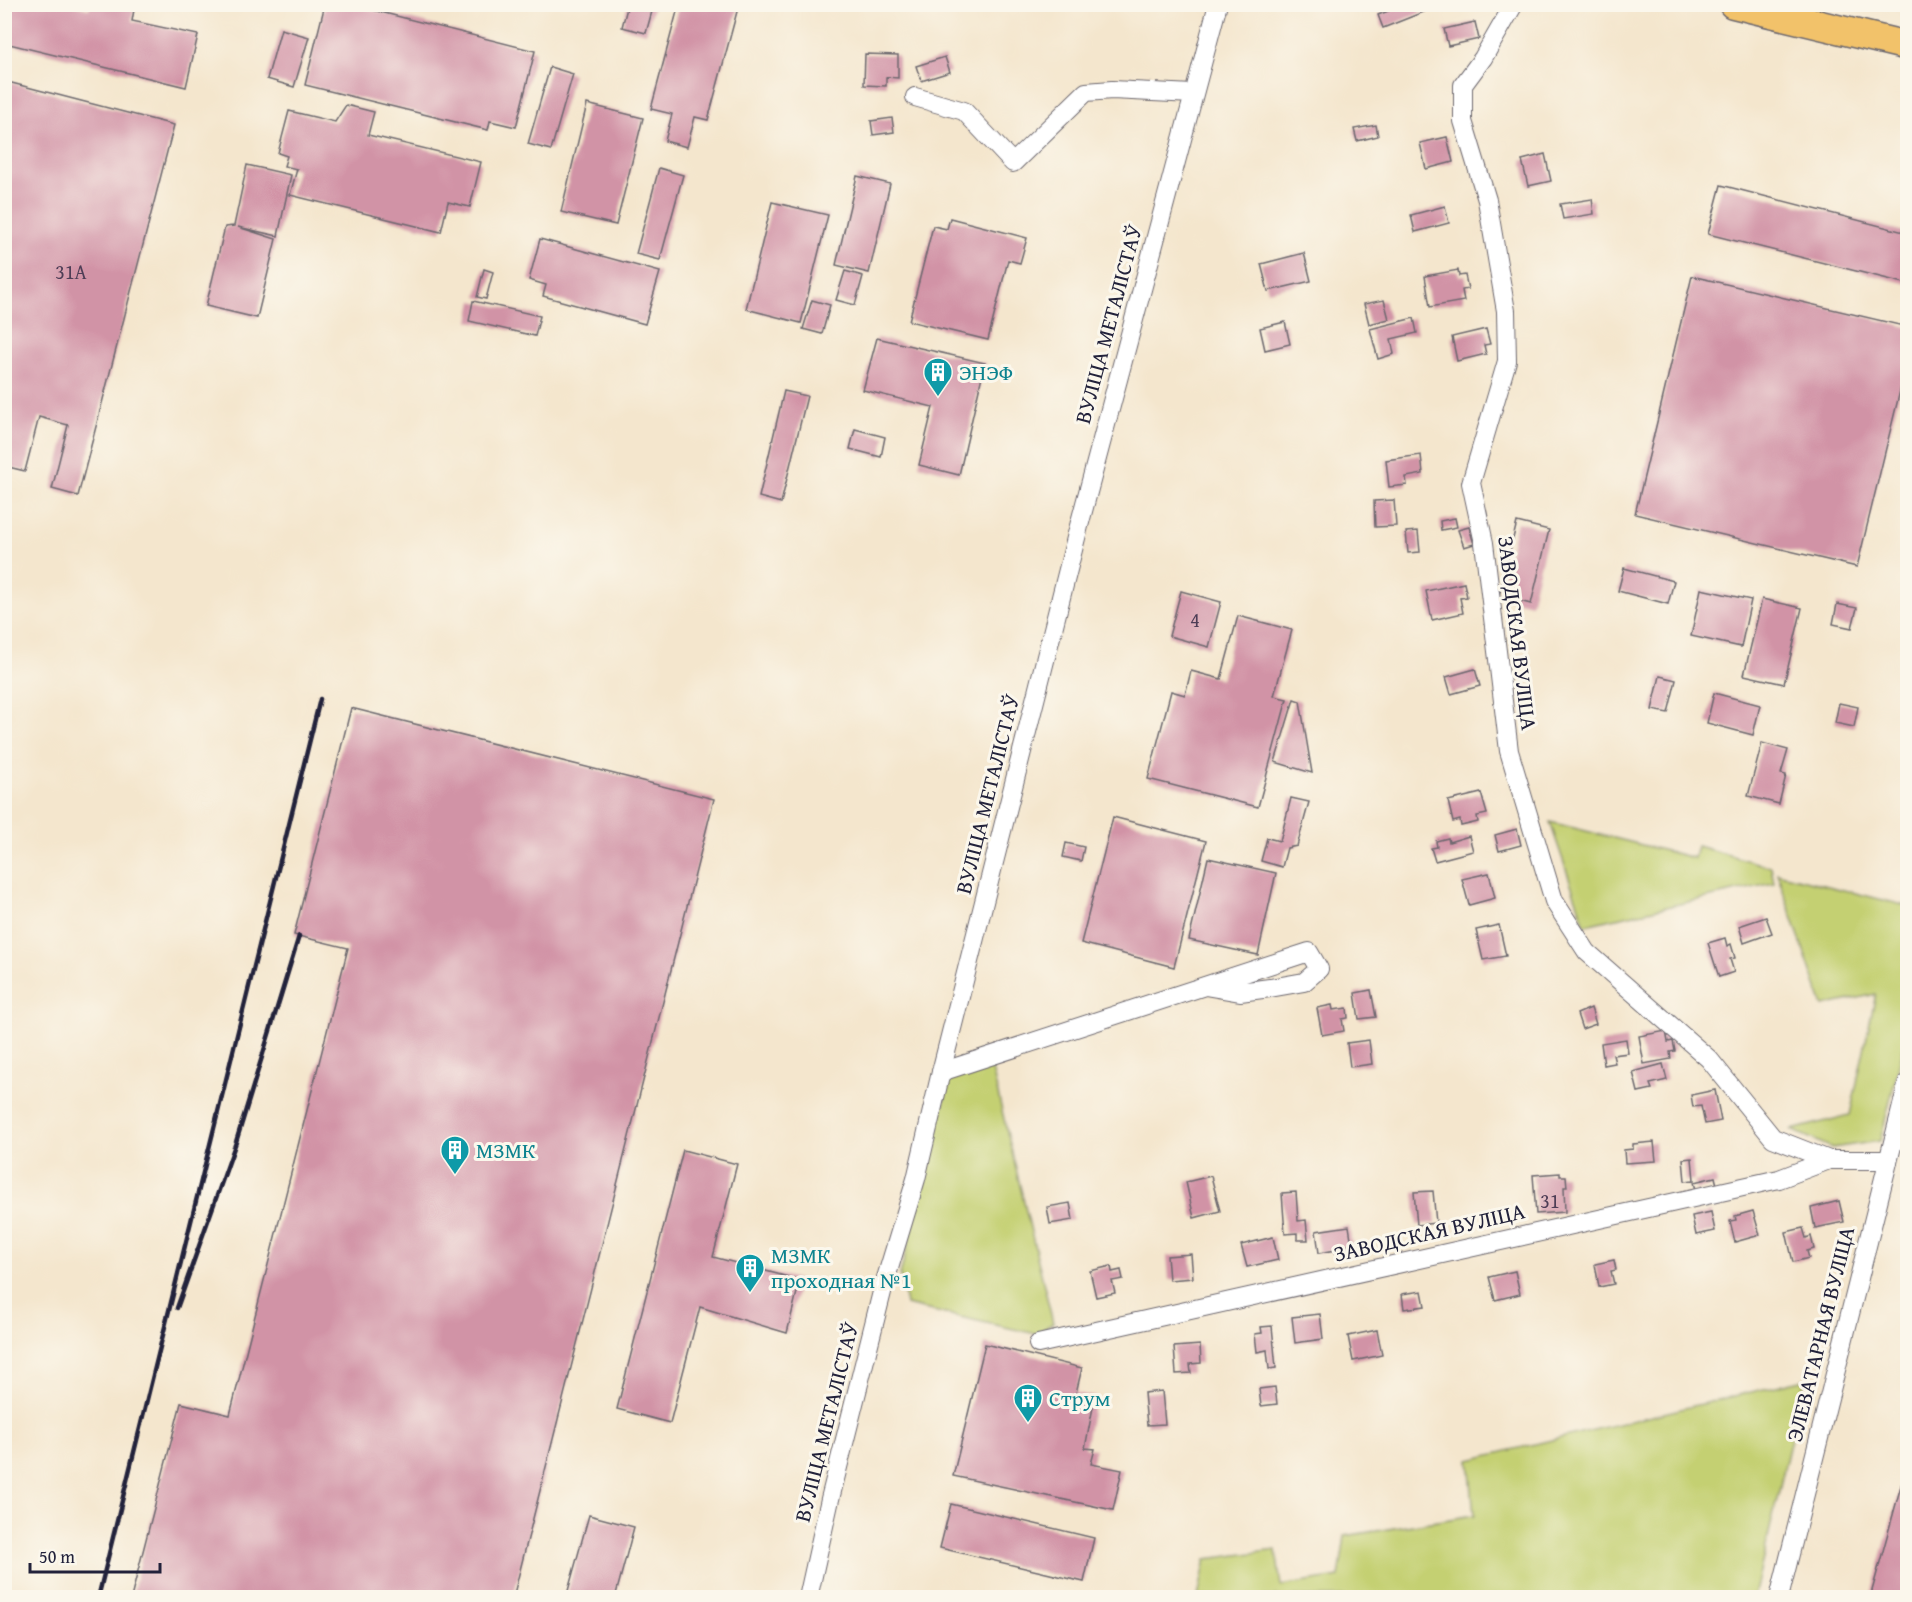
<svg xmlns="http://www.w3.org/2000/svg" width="1912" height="1602" font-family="'Gentium Book Plus',serif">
<rect width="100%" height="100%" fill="#fbf7ec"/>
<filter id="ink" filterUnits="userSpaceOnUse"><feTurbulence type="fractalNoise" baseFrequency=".0167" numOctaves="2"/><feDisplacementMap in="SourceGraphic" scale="12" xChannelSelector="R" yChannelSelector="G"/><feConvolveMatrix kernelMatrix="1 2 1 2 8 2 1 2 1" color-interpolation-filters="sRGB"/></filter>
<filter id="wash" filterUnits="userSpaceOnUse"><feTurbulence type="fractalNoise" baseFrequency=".008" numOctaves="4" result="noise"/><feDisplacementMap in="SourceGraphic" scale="24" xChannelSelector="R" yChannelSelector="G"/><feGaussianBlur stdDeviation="1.35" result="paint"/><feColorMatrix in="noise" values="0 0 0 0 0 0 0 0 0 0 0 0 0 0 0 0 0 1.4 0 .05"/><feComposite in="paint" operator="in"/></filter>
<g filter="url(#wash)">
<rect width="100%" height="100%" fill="#f4e6cd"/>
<g fill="#c4d072" stroke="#737956" stroke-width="1.5">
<path d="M1550,822L1694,858L1697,846L1771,867L1774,883L1585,925Z"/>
<path d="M1777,873L1907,906V1034L1880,1141L1832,1148L1792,1130L1850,1115L1876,994L1823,1006Z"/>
<path d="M991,1065L1053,1323L1036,1334L906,1305L900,1275L950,1078Z"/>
<path d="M1805,1379L1754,1597H1198L1206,1559L1276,1550L1281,1586L1339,1577L1345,1536L1474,1515L1469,1460Z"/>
</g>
<g id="blocks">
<g fill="#d193a6">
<path d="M5,4H69L89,9L90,4H135L132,21L198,35L186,87L5,43Z"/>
<path d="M325,4H349L535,51L516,127L490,121L488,130L305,85Z"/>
<path d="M628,4H654L646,33L622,27Z"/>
<path d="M679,4H739L708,120L695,117L687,147L665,141L672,114L651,109Z"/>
<path d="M1406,4H1423L1426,11L1383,28L1378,15Z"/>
<path d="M1475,22L1479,39L1448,46L1444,29Z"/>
<path d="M281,29L309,37L294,87L267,79Z"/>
<path d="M865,54L898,55V78L886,77V86L864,85Z"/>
<path d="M945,57L950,72L921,81L916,66Z"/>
<path d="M550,67L573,74L551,150L528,144Z"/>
<path d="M4,81L174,125L78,496L52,489L68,425L39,417L25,471L4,466Z"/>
<path d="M587,104L643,118L616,225L561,212Z"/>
<path d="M346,105L374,112L368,135L481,162L470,207L448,202L441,232L290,195L297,169L284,166L287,156L278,153L289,111L335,122Z"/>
<path d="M892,118L894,132L873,135L871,121Z"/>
<path d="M1376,125L1378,136L1357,141L1354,129Z"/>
<path d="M1447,137L1453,162L1426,169L1420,143Z"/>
<path d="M1545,154L1551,181L1528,186L1522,160Z"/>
<path d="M247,165L291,175L278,236L238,227L276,239L257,318L206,306L225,227L234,226Z"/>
<path d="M659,168L683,175L660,260L636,254Z"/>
<path d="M857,176L890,184L869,273L836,265Z"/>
<path d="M1721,185L1908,233V284L1708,234Z"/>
<path d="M1592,199L1594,214L1563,219L1560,204Z"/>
<path d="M772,202L828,215L801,323L746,309Z"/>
<path d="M1445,206L1449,223L1415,232L1411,215Z"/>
<path d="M950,218L1027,238L1020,263L1008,260L988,340L909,321L933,226L947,229Z"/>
<path d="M540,239L660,272L645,324L543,296L546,285L529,280Z"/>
<path d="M1304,253L1311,281L1268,291L1261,264Z"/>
<path d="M484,269L493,272L486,299L477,297Z"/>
<path d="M1458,270L1459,276L1465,275L1468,289L1462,290L1464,301L1430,307L1425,276Z"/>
<path d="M845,271L863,276L855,305L836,300Z"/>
<path d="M1692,276L1908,327V358L1857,567L1635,514Z"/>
<path d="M812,300L830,305L822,334L803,329Z"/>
<path d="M1384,300L1389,319L1369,324L1364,304Z"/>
<path d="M473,301L540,316L535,336L469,321Z"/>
<path d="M1414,318L1417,333L1391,339L1394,354L1378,359L1370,329Z"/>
<path d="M1285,322L1290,344L1265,350L1260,328Z"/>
<path d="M1486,329L1490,344L1484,345L1486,354L1457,361L1452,337Z"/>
<path d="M877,338L985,363L959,475L919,465L933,407L863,390Z"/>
<path d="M784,391L807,396L781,503L759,497Z"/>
<path d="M855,429L885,437L881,457L850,449Z"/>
<path d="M1421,455L1423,474L1406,477L1407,485L1389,487L1386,460Z"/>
<path d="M1394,500L1396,526L1375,527L1374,501Z"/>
<path d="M1455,518L1457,527L1441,530L1440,521Z"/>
<path d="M1517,522L1549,530L1531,604L1499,596Z"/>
<path d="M1469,527L1474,544L1464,547L1458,530Z"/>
<path d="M1418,531L1420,552L1408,553L1406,532Z"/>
<path d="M1624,568L1674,581L1668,604L1618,591Z"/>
<path d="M1464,583L1467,597L1460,598L1463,613L1432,620L1426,591Z"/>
<path d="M1701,589L1751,600L1741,647L1691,636Z"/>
<path d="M1181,591L1221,602L1209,647L1169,636Z"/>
<path d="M1762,599L1802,608L1784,684L1744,675Z"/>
<path d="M1837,604L1857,608L1852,628L1833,624Z"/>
<path d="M1238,616L1292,630L1274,696L1287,699L1258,807L1148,779L1171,691L1185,695L1191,671L1221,679Z"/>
<path d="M1475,669L1480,686L1451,694L1446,677Z"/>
<path d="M1660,676L1676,680L1668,713L1652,710Z"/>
<path d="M1714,693L1760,705L1753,735L1707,723Z"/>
<path d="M1294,699L1300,701L1312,773L1275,762Z"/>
<path d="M1839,703L1858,707L1854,727L1835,723Z"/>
<path d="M351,708L714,799L513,1598H131L181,1403L230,1415L348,948L294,935Z"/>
<path d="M1762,743L1788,750L1781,774L1786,775L1779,804L1748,796Z"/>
<path d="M1481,793L1487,814L1477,816L1478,822L1461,826L1460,820L1453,822L1448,801Z"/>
<path d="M1291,798L1309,802L1297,846L1287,848L1282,867L1261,861L1267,838L1280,841Z"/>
<path d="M1113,817L1206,841L1174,967L1081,943Z"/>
<path d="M1517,829L1521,845L1499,851L1495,835Z"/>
<path d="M1469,836L1473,851L1435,861L1431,848L1437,847L1436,841L1448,838L1449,842Z"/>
<path d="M1066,843L1084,847L1081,861L1063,857Z"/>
<path d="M1208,858L1276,873L1258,955L1189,940Z"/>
<path d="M1489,873L1495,898L1469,905L1462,879Z"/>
<path d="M1766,917L1772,933L1744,943L1739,926Z"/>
<path d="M1499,925L1506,956L1483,960L1476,930Z"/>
<path d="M1725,938L1727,946L1731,944L1735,958L1730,959L1734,972L1719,977L1708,943Z"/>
<path d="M1371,990L1376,1017L1359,1019L1355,993Z"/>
<path d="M1332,1005L1333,1010L1347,1008L1348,1018L1342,1019L1344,1031L1322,1035L1317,1008Z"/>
<path d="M1591,1008L1596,1024L1582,1029L1577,1014Z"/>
<path d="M1666,1031L1668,1042L1673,1041L1675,1051L1670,1052L1671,1059L1644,1064L1639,1036Z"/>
<path d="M1626,1039L1628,1053L1613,1055L1615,1063L1604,1065L1601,1043Z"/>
<path d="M1369,1040L1372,1064L1350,1067L1347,1043Z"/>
<path d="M1663,1064L1667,1080L1650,1084L1652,1089L1638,1092L1633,1072Z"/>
<path d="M1715,1090L1721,1121L1705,1124L1701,1106L1693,1107L1691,1095Z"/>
<path d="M1654,1142L1656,1161L1625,1163L1624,1150L1633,1149V1144Z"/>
<path d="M683,1150L737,1164L713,1257L800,1280L787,1333L700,1307L670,1423L617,1409Z"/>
<path d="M1692,1158L1694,1180L1685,1181L1683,1159Z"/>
<path d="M1560,1173V1176H1566L1567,1187H1564L1565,1212L1536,1214L1533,1175Z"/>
<path d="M1211,1176L1220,1211L1194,1218L1186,1182Z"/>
<path d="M1715,1177L1717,1185L1696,1190L1694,1182Z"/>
<path d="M1433,1191L1436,1223L1417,1225L1414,1192Z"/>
<path d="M1296,1192L1298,1221L1306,1220L1308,1240H1297V1233L1285,1234L1282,1193Z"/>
<path d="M1839,1201L1844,1222L1815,1228L1811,1208Z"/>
<path d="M1070,1203L1073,1220L1050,1224L1047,1207Z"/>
<path d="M1753,1211L1760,1235L1735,1242L1730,1221L1736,1220L1735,1216Z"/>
<path d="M1711,1212L1715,1231L1696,1235L1692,1216Z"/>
<path d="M1349,1226L1352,1245L1343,1246L1345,1254L1336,1255L1335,1250L1319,1253L1316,1231Z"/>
<path d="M1803,1228L1806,1238L1811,1236L1814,1249L1807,1251L1809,1258L1793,1262L1786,1232Z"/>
<path d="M1273,1237L1278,1260L1247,1267L1241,1245Z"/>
<path d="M1191,1254L1193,1278L1169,1280L1167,1256Z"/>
<path d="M1614,1260L1616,1270L1611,1271L1614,1284L1599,1287L1595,1264Z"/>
<path d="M1111,1266L1112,1272L1121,1270L1123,1279L1112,1281L1115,1293L1096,1297L1090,1271Z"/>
<path d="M1515,1271L1520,1294L1495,1300L1489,1277Z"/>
<path d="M1422,1291L1425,1306L1404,1309L1402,1294Z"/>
<path d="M1320,1314L1323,1339L1295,1343L1292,1317Z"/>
<path d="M1272,1326L1276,1368L1269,1369L1267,1350L1257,1352L1255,1334L1262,1333L1261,1327Z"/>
<path d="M1377,1330L1382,1355L1353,1361L1348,1336Z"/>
<path d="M985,1344L1082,1368L1076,1393L1095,1397L1085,1448L1095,1449L1091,1464L1122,1470L1113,1510L953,1476Z"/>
<path d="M1200,1345L1201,1363L1190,1364L1191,1373L1176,1374L1174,1347Z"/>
<path d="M1275,1387L1277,1404L1261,1406L1259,1389Z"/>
<path d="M1162,1391L1165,1424L1147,1425L1144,1393Z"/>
<path d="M1907,1464L1908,1598H1870Z"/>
<path d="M951,1504L1094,1538L1084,1582L940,1548Z"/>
<path d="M589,1515L634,1527L615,1598H566Z"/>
</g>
</g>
</g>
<g filter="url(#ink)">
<use href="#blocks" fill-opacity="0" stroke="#6c676e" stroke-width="1.5"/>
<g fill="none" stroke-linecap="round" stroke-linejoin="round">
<g stroke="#6c676e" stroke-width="20">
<g id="minor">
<path d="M1514,4L1483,58L1463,85V121L1487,200L1506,311L1507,361L1471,483L1484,543L1509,751L1554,901L1587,952L1709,1059L1773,1138L1829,1160"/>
<path d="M915,97L964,111L1013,163L1086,92L1112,90L1193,94"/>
<path d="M941,1072L1309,952L1319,969L1304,982L1270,988L1240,992L1205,986"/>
<path d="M1038,1344L1779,1179L1829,1160H1888"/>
<path d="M808,1598L830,1499L883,1288L916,1179L941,1072L1079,526L1218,4"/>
<path d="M1779,1598L1908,1082"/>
</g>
</g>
<g stroke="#6c676e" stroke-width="31">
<path id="primary" d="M1733,4L1908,46"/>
</g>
<use href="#minor" stroke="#fff" stroke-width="18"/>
<use href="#primary" stroke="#f2c26a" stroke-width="28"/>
<g stroke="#22223b" stroke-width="4.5">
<path d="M177,1308L236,1142L299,936"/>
<path d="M98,1598L320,699"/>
</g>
</g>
</g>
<defs>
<g id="building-pin" transform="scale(1.5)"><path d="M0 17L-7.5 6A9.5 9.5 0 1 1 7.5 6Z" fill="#0f9aa8" stroke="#fbf7ec"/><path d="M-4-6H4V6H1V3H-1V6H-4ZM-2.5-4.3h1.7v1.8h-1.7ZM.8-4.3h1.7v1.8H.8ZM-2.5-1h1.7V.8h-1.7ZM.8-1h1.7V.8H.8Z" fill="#fff"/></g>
</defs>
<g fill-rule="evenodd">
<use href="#building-pin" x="938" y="372"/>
<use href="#building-pin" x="455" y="1150"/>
<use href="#building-pin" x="750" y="1268"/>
<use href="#building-pin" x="1028" y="1398"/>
</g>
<g text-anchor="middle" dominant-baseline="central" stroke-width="6" stroke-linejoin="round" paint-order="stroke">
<g font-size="20" fill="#4e3e56">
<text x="71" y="271">31А</text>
<text x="1195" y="619">4</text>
<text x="1550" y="1200">31</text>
</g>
<g font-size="22" fill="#22223b" stroke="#fbf7ec">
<text transform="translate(1108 324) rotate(-75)">ВУЛІЦА МЕТАЛІСТАЎ</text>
<text transform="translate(1518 633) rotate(83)">ЗАВОДСКАЯ ВУЛІЦА</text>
<text transform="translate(987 794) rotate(-76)">ВУЛІЦА МЕТАЛІСТАЎ</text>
<text transform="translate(1429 1232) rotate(-13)">ЗАВОДСКАЯ ВУЛІЦА</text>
<text transform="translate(1820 1334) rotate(-76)">ЭЛЕВАТАРНАЯ ВУЛІЦА</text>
<text transform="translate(826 1422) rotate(-76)">ВУЛІЦА МЕТАЛІСТАЎ</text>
</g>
<g font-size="22" fill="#0d838f" stroke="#fbf7ec" text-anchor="start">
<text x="959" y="372">ЭНЭФ</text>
<text x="476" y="1150">МЗМК</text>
<text x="771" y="1255">МЗМК<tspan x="771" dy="25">проходная №1</tspan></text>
<text x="1049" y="1398">Струм</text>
</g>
</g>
<rect width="1912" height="1602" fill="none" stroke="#fbf7ec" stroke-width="24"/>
<path d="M30 1563v9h130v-9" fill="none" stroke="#22223b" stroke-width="3"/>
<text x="39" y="1563" font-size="18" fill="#22223b" stroke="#fbf7ec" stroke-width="4.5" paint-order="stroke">50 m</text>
</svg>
